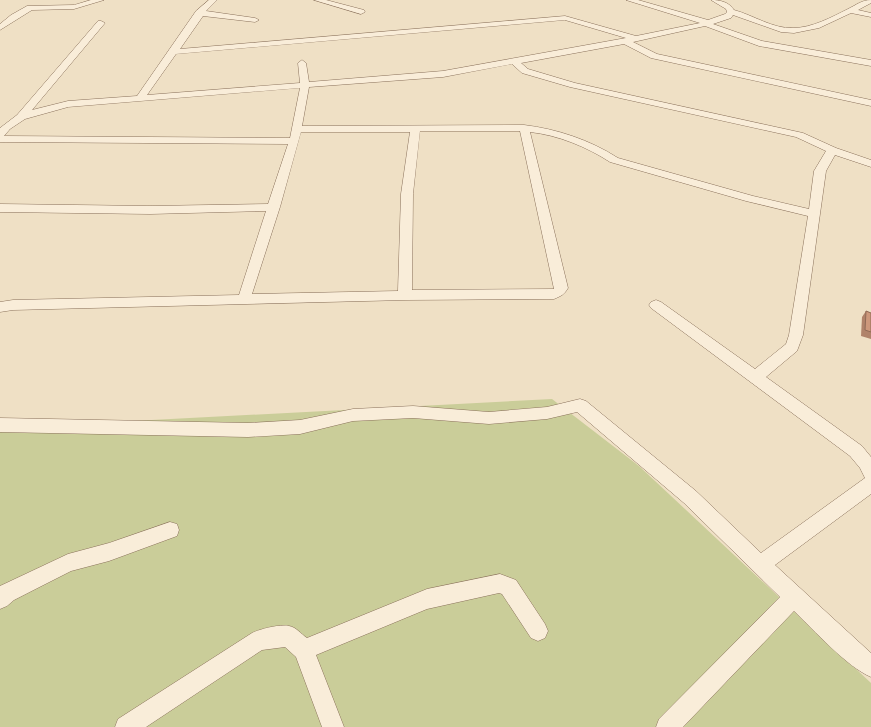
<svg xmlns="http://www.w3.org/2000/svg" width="871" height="727" font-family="Lora,serif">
<rect width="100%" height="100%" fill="#efe0c5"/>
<path fill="#cacd99" d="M552,399L639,466L871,683V727H0V428Z"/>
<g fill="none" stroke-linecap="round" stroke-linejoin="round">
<g stroke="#8a715b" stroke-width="1">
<g id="street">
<path d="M91,0H104L74,9L32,10L0,30V24L11,15L27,6L74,5Z"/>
<path d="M209,0H217L206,11L255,18L259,20L255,22L203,16L180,49L565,16L636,36L700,23L626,0H638L708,20L725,14L727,12L726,9L711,0C720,0 729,2 734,10C753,15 773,29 793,28C812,28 832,17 848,9C856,5 862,0 871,0V3L858,10L871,13V17L851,13L819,28L794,33L781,32L733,15L731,18L713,24L762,41L871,60V66L759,46L705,26L633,42L657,54L871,100V106L651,58L624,44L521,63L528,69L575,83L803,133L836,148L871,160V167L835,155L826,171L803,335L797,351L766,377L862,446L871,457V494L775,565L871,653V677C847,667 814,630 794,611L683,727H656L659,719L780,597L684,503L577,412L547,419L489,424L413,418L353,421L300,434L248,437L0,432V418L248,423L300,420L353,409L413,406L489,412L547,407L580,399L586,401L696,491L761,553L865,478L860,468L850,456L651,308L649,305L651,302L656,300L661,302L755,369L786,344L789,335L808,216L746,201L610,162C587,147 558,135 530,132L568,288C564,295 561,296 554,299L405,300L13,310L0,312V302L13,300L239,295L266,211L150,214L0,212V204L150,206L268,204L288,144L0,142V128L17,115L98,21H101L105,23L32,110L68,101L137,96L196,11ZM565,20L626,38L443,71L309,82L306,63L302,60L298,63L300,83L147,95L176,54ZM512,64L522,73L570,87L796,137L826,151L814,171L809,209L753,196L618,158C590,140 557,129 524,125L302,126L309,87L443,77ZM300,88L290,138L4,136L10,129L25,119L68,107ZM420,131H520L554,289L412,290L413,194ZM301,132H410L401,194L398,291L252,294L280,207Z"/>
<path d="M314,0H326L364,10L365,12L361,14Z"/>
<path d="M170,522L177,524L179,530L177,536L109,561L71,571L14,600L7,606L0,609V586L68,554L109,543Z"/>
<path d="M500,574L516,580L545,624L548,631L545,638L538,641L531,638L502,594L499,593L427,609L316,655L344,727H322L296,657L285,647L262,650L146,727H115L118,719L252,633C260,629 280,624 289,626C296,627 301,634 307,638L427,589Z"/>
</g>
</g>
<use href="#street" fill="#f9edd9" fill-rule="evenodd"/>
</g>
<path fill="#b0836a" d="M866,311L871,313V339L861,336L862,317Z"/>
<path fill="#cd987b" stroke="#906a56" d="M866,311L871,313V332L865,330Z"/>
</svg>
